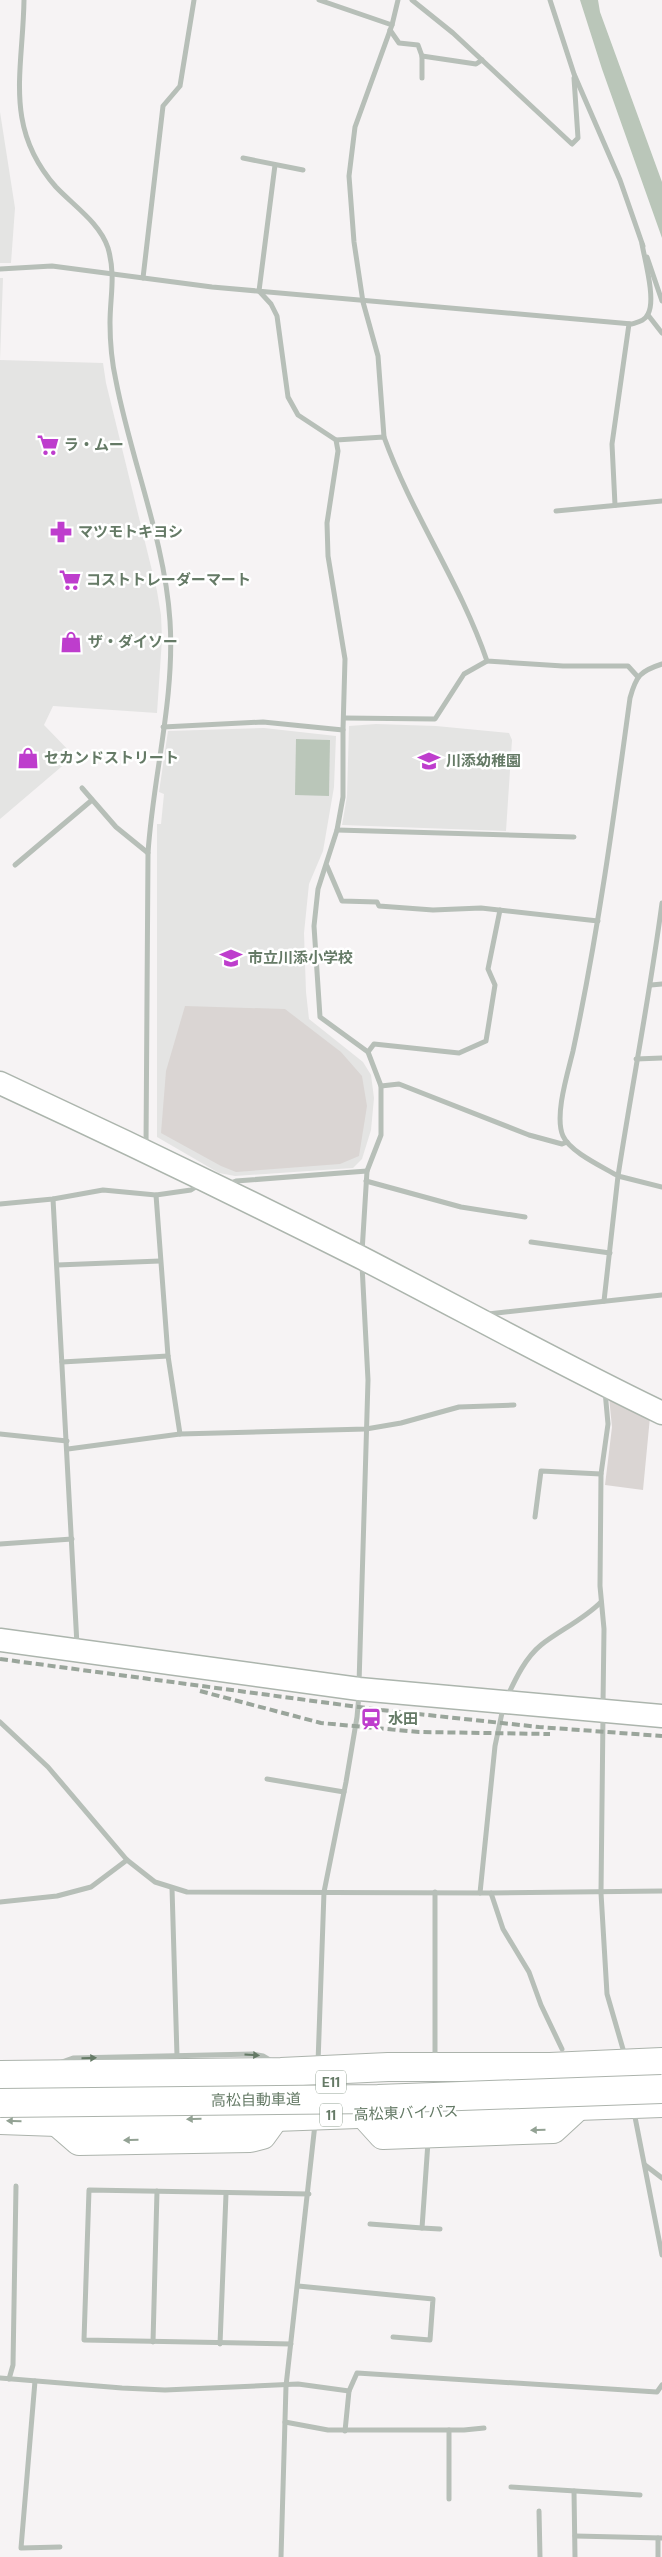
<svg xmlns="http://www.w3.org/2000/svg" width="662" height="2557" font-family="'DM Sans','Noto Sans JP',sans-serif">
<rect width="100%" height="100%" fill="#f6f3f4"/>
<g fill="#e4e4e3">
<path d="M0,112L15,208L11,263H0Z"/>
<path d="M0,278H3L0,360L103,363L106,383L157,591L161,615L162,639L157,713L53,706L44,725L74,756L0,819Z"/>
<path d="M376,724L436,726L509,733L512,740L506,831L342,825L347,796L349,726Z"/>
<path d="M264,728L336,736L334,787L323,851L309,884L304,933L306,992L309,1019L363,1062L371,1075L374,1098L371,1130L362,1159L353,1168L235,1176L219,1173L157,1137V824H161L164,794L159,792L168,731Z"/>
</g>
<g fill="#dad5d3">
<path d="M185,1006L285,1009L341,1052L362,1076L367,1106L359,1156L340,1164L236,1172L221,1166L161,1133L166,1071Z"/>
<path d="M609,1397L650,1417L643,1490L605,1485L612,1427Z"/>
</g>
<g fill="#bac6b9">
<path d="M580,0H598L600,12L662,182V238L602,69Z"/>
<path d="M296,739L330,740L329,796L295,795Z"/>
</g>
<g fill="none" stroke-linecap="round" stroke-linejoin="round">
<g stroke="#acb5ad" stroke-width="25">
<g id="secondary">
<path d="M0,1083C121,1139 241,1197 360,1257C461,1309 560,1364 662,1413"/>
<path d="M0,1640L359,1689L662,1716"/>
</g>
</g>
<g stroke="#acb3ac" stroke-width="30">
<g id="highway">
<path d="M0,2075L281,2072L388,2067H550L662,2062"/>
<path d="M364,2114L383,2135L553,2129L578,2106"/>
<path d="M0,2120L57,2122L275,2117L662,2103"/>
<path d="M57,2122L79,2141L250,2138L262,2135L275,2117"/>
</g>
</g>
<g stroke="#b7bfb8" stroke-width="5">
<path d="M24,0C23,71 3,127 56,187C74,206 100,223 108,248C116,276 110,296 110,323C110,342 112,363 116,381C131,460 165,541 170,621C175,699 153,776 148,853L146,1146"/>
<path d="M319,0L392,25L398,0"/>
<path d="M412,0L453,33L572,144L578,138L574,78"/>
<path d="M550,0L574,74L620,180L643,246"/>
<path d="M390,30L399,43L418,45L422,56V78"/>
<path d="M422,56L476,64L482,60"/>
<path d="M243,158L303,170"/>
<path d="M647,257L662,301"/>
<path d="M0,269L52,266L212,287L632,324C638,322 645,321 648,314C656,300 645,261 642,244"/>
<path d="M143,278L163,106L180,86L194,0"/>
<path d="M648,315L662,333"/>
<path d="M384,437L378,356L363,302L354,242L349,176L355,127L392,25"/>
<path d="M336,440L384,437C412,515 460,582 487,661L563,666H628L638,677"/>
<path d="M615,505L612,444L629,324"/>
<path d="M556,511L662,501"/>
<path d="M344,718L435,719L464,674L487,661"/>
<path d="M163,727L263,722L343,730L345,659L328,556L327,523L338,451L336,440L298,415L288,397L277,316L271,304L259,291L275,165"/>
<path d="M343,730V797L337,830L318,889L314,926L320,1017L368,1052L381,1086V1135L367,1171L362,1252"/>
<path d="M82,788L116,827L148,853"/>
<path d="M337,830L574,837"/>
<path d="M15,865L92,800"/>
<path d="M327,866L342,901L377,902L379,906L433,910L481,908L598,921"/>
<path d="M662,903C650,994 632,1085 618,1176L662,1187"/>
<path d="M651,985L662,984"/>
<path d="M368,1052L374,1044L459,1053L486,1041L495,985L488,969L500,910"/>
<path d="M636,1059L662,1058"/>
<path d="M381,1086L399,1084L529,1135L562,1144L567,1142"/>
<path d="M366,1181L461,1207L525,1217"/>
<path d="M228,1184L236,1181L367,1171"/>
<path d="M156,1195L168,1356L180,1434"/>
<path d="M53,1199L77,1645"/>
<path d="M0,1204L53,1199L103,1190L156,1195L191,1190L199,1185"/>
<path d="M531,1242L610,1253"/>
<path d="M57,1265L160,1261"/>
<path d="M604,1301L618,1176C603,1167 570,1152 563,1136C554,1116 568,1072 573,1051C598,934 614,816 630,698C636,676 640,671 662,664"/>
<path d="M488,1314L662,1295"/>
<path d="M62,1362L168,1356"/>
<path d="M0,1434L67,1441"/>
<path d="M68,1449L180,1434L366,1429L401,1423L459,1407L514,1405"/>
<path d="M535,1517L541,1471L601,1474"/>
<path d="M0,1544L72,1539"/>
<path d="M359,1684L368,1380L362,1265"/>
<path d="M507,1697C515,1680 525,1658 541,1645C560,1630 583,1620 601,1602"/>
<path d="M603,1704L604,1629L600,1586L601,1474L608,1424L605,1391"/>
<path d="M603,1715L601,1893L607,1994L625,2056"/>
<path d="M0,1722L48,1767L127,1860L155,1882L187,1892L491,1893L662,1891"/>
<path d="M267,1779L344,1792"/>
<path d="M172,1888L177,2056"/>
<path d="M480,1893L495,1746L503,1708"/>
<path d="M491,1893L503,1929L529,1972L541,2005L562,2049"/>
<path d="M0,1902L57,1896L91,1887L127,1860"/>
<path d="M435,2052V1892"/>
<path d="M59,2063L73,2058L253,2054L263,2056L273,2062"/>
<path d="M318,2063L324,1892L346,1782L357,1717L359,1695"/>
<path d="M634,2112L662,2255"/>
<path d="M428,2142L422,2228L440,2229"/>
<path d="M645,2165L662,2178"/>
<path d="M370,2224L422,2228"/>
<path d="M298,2286L433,2299L430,2340L393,2337"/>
<path d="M153,2342L157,2191"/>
<path d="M220,2344L226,2194"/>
<path d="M291,2344L84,2340L89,2190L309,2194"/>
<path d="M0,2378L122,2388L165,2390L298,2384L349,2391L357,2373L657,2392L662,2385"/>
<path d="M9,2379L13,2365L16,2186"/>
<path d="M35,2381L21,2548L60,2547"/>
<path d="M285,2422L328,2430H464L484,2428"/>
<path d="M449,2430V2499"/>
<path d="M345,2431L349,2391"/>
<path d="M511,2487L640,2495"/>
<path d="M574,2491L575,2557"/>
<path d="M539,2511L540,2557"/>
<path d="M575,2536L662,2538"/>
<path d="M281,2557L286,2386L315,2124"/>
<path d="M658,2557V2538"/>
</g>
<use href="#secondary" stroke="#fff" stroke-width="22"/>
<use href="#highway" stroke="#fff" stroke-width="28"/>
<g stroke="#9aa59b" stroke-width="4" stroke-dasharray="8 4" stroke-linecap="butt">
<path d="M0,1659L381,1710L539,1727L662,1736"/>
<path d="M200,1691L321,1723L419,1732L550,1734"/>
</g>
<g stroke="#acb3ac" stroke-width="30" stroke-linecap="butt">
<path id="highway-bridge" d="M0,2103L378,2099L662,2089"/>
</g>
<use href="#highway-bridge" stroke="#fff" stroke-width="28"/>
</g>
<defs><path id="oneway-solid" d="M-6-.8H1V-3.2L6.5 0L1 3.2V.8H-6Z" transform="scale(1.25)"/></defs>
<g fill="#657a66">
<use href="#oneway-solid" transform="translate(252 2055) rotate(3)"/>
<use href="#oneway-solid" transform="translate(89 2058) rotate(-1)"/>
</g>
<g fill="#93a294">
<use href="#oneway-solid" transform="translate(194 2119) rotate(179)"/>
<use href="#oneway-solid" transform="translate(14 2121) rotate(-179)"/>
<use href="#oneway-solid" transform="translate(538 2130) rotate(178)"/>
<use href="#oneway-solid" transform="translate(131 2140) rotate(179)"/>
</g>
<defs>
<g id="supermarket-bare" transform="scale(1.725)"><path d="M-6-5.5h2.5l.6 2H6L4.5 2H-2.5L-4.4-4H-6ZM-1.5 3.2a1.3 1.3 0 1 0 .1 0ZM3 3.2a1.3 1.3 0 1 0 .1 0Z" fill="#be3dcd" stroke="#fff" stroke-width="2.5" paint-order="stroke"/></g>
<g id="pharmacy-bare" transform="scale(1.725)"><path d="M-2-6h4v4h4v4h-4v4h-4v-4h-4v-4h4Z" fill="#be3dcd" stroke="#fff" stroke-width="2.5" paint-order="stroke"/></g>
<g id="shop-bare" transform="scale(1.725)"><path d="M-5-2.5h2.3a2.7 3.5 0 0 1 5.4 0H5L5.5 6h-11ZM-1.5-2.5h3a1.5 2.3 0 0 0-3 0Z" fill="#be3dcd" stroke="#fff" stroke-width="2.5" paint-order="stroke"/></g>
<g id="school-bare" transform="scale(1.725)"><path d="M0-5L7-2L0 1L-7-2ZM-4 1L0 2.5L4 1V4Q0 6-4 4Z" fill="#be3dcd" stroke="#fff" stroke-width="2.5" paint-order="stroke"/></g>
<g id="station-bare" transform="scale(1.725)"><path d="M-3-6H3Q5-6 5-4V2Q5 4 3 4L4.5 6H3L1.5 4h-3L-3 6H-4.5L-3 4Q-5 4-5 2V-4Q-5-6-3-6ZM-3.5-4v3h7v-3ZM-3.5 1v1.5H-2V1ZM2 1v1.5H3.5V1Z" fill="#be3dcd" stroke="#fff" stroke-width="2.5" paint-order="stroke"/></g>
</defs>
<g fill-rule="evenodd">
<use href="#supermarket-bare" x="48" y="445"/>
<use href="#pharmacy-bare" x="61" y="532"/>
<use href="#supermarket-bare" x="70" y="580"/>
<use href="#shop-bare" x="71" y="642"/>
<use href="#shop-bare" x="28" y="758"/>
<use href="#school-bare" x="429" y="761"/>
<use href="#school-bare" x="231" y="958"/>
<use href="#station-bare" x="371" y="1719"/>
</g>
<g text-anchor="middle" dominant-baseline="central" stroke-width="5" stroke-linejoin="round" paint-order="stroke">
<g fill="#fff" stroke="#93a294" stroke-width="1">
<rect x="316" y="2070.5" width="30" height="23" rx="4"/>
<rect x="320" y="2103.5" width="22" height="23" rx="4"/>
</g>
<g font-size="14" font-weight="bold" fill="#657a66">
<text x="331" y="2082">E11</text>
<text x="331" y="2115">11</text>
</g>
<g font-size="15" font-weight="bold" fill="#657a66" stroke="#fff" text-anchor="start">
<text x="64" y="445">ラ・ムー</text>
<text x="78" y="532">マツモトキヨシ</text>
<text x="86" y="580">コストトレーダーマート</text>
<text x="88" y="642">ザ・ダイソー</text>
<text x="44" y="758">セカンドストリート</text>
<text x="446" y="761">川添幼稚園</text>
<text x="248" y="958">市立川添小学校</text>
<text x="388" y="1719">水田</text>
</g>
<g font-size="15" fill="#657a66" stroke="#fff">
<text transform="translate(256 2100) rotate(-1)">高松自動車道</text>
<text transform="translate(406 2113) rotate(-2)">高松東バイパス</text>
</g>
</g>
</svg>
